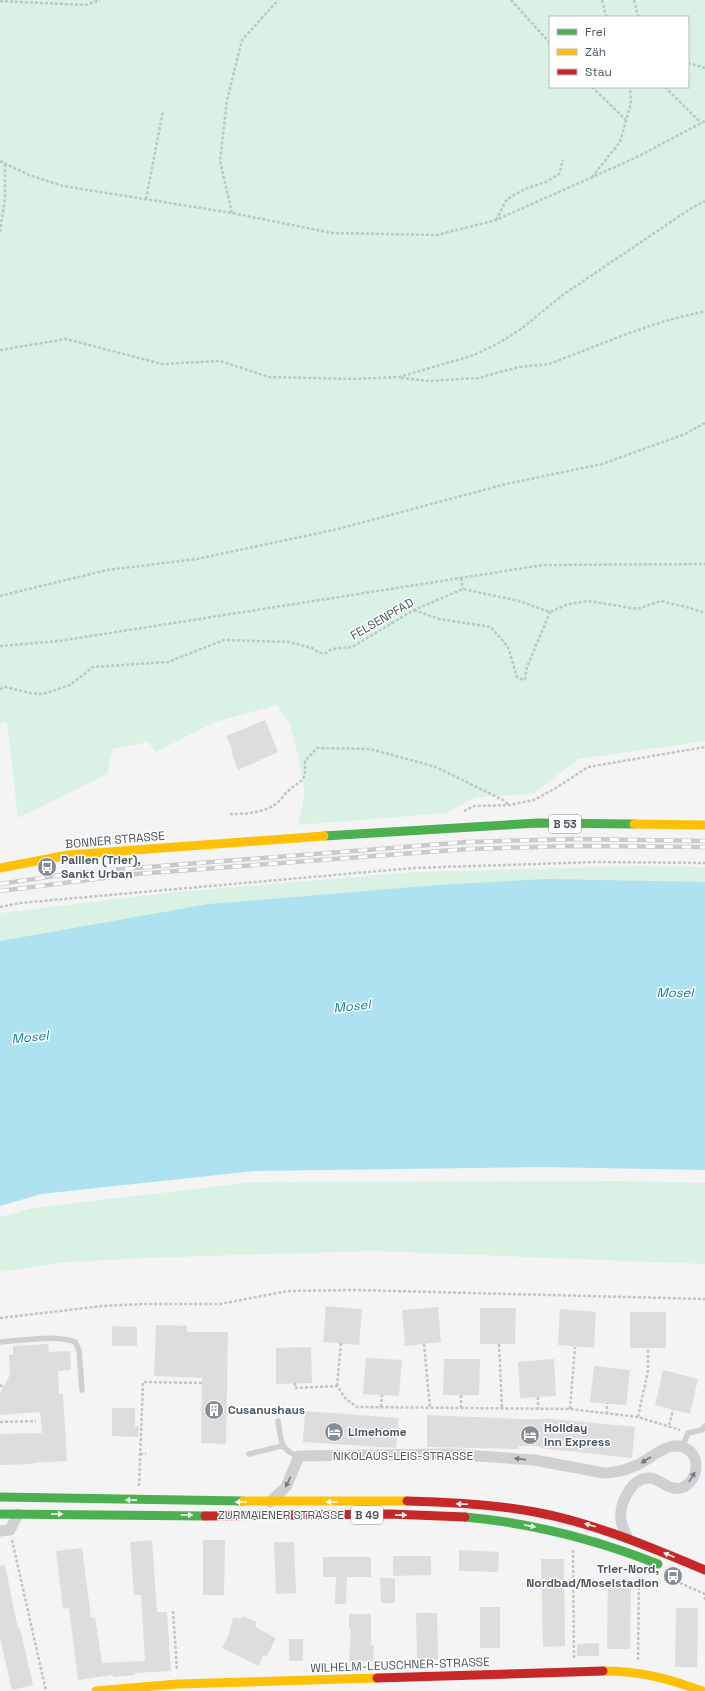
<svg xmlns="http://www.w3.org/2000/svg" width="705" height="1691" font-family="'Space Grotesk',sans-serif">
<rect width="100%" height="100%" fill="#f4f4f4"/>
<g fill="#d9f2e3" fill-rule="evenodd">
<path d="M0,0H705V741L579,759L533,794L476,797L447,813L298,825L305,792L298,755L289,722L277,705L215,722L156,752L148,742L113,749L107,774L18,818L7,722L0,723ZM550,17H688V87H550Z"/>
<path d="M639,866L705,867V882L436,885L208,904L0,941V913L175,892L413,872Z"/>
<path d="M625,1181L705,1183V1264L373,1251L143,1258L56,1263L0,1272V1217L33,1208L254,1182Z"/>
</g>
<path fill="#aee2f0" d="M547,879L705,882V1170L542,1167L255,1171L41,1194L0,1206V941L208,904L436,885Z"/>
<g fill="#ddddde">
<path d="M265,720L278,752L238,770L231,752L233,751L226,736Z"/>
<path d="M326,1306L362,1309L359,1345L323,1342Z"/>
<path d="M438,1307L441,1342L405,1346L402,1310Z"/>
<path d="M480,1308H516L515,1344H480Z"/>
<path d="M560,1309L596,1312L594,1348L558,1345Z"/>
<rect x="630" y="1312" width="36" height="36"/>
<path d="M156,1325L187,1326V1332H228L226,1444L201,1443L202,1378L154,1376Z"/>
<path d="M112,1326L137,1327V1346H112Z"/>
<path d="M48,1344L49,1352L70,1351L71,1370L58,1371L59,1394H63L67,1461L33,1463V1464L0,1465V1434L42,1433L40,1412L0,1415V1393L10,1375L9,1355H13V1346Z"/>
<path d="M311,1347L312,1383L276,1384V1348Z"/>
<path d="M366,1358L402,1360L399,1396L363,1394Z"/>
<path d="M444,1359H480L479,1395H443Z"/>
<path d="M554,1359L556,1396L520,1398L518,1362Z"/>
<path d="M594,1366L630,1370L626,1405L590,1402Z"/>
<path d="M663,1370L698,1379L690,1414L655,1405Z"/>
<path d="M112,1408H135V1426H139L138,1437L112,1436Z"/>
<path d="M305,1411L399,1418L396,1448L303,1442Z"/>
<path d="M427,1415L520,1419H543V1418L635,1427L632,1458L540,1448V1446H518L519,1449L427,1447Z"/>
<path d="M152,1540L157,1612H167L171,1671L135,1673V1675L113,1677V1675L78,1680L69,1608L63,1609L56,1551L82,1548L91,1618L95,1617L102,1663L145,1661L141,1595H134L130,1542Z"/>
<path d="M203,1540H225L224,1595H203Z"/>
<path d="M274,1542H294L296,1593L276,1594Z"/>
<path d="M459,1550L499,1552L498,1572L459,1571Z"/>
<path d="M393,1556H431V1575L393,1576Z"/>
<path d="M323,1557H371V1577H347L346,1604H335L336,1577H323Z"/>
<path d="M541,1559H564L565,1646L543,1647Z"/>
<path d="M5,1565L18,1629L20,1628L33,1685L12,1690L0,1638V1566Z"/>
<path d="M380,1578H395V1603H381Z"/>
<path d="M608,1579H631L630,1649H607Z"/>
<rect x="480" y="1607" width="20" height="41"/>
<path d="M676,1608H698L697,1667H675Z"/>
<path d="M416,1613H437L438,1660H417Z"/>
<path d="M349,1614H371V1645H374L373,1662L349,1661L351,1629H349Z"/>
<path d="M242,1616L257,1622L255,1627L276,1638L266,1657L263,1655L259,1666L222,1648L229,1634L233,1617L241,1619Z"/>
<rect x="289" y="1639" width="14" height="22"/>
<path d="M599,1643V1656H577V1644Z"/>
</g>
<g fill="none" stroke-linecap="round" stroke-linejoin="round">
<g stroke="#bcc7c4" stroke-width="2.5" stroke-dasharray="3 2" stroke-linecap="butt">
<path d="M511,0L550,43"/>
<path d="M602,0L606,17"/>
<path d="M634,0L638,17"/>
<path d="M0,1L85,5L100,0"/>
<path d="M688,63L705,68"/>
<path d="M592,87L626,120"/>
<path d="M665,87L701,123"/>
<path d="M0,161L29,175L63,186L232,213L332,233L437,235L496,220L635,158L705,121"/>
<path d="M592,177L620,142L631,103L630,87"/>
<path d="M146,199L163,111"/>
<path d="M232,213L220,161L227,100L242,40L278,0"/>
<path d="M496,220L507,199L525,189L546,182L559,174L563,160"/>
<path d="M0,232L5,198V163"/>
<path d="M0,350L66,339L162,364L220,361L269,377L354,379L399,377L474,355L499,343L521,329L564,294L690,209L705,201"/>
<path d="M401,378L429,381L478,378L519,367L549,364L632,332L665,321L705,311"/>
<path d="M461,578L463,589"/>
<path d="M0,596L107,570L197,559L338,529L506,484L602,464L685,434L705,423"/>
<path d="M414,610L439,619L491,627L508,647L517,677L523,680L525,679L527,667L550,612"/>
<path d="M0,646L59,641L543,565L705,564"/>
<path d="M0,689L5,687L30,693L43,694L70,685L93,667L168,662L224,640L289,642L312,648L319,653H326L332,649L352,647L414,610L463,589L519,601L550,612L568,604L589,601L637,609L661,601L690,608L705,613"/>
<path d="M464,811L474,806L509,805L534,800L556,788L588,767L705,747"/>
<path d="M230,814C245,814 266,813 278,802C282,799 284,794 288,791C302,778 306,784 305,761L317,748L370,749L396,756L436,767L503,800L509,805"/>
<path d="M0,907L19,903L413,868L597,862L705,863"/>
<path d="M0,1318L102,1306L142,1304H220L288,1291L354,1290L705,1299"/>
<path d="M424,1344L430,1408"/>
<path d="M499,1344L502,1409"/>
<path d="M295,1383V1388L337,1386L346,1399L357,1407L570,1409L638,1417L680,1430"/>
<path d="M0,1385L3,1387"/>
<path d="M337,1386L341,1343"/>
<path d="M461,1395V1409"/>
<path d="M538,1397V1409"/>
<path d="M381,1407L382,1395"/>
<path d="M570,1409L575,1347"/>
<path d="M607,1414V1403"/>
<path d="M638,1417L648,1371V1348"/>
<path d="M0,1422L36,1421"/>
<path d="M669,1425L673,1410"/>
<path d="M140,1454H146"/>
<path d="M139,1486L143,1382L202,1383"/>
<path d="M12,1540L46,1691"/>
<path d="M573,1550L574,1659"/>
<path d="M666,1577L705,1594"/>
<path d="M705,1600V1594"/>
<path d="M173,1611L177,1670"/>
<path d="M638,1660L639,1573"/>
</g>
<g stroke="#ced0d2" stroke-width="5.5">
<path d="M0,1342C22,1341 56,1334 75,1342L79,1350L82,1390"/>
<path d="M278,1421C281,1438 279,1451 299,1456"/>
<path d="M682,1447L688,1433L702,1430L705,1426"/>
<path d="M249,1454L282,1446"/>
</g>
<g stroke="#ced0d2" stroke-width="11">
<path d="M270,1502L286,1487L299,1456L450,1454L534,1460L604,1473C616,1473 626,1470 637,1465C651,1459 670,1438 687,1449C702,1458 697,1483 681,1488C668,1491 660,1478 649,1478C631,1478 619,1504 621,1520C621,1525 625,1531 627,1537"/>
<path d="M0,1531L10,1530L18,1514"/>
</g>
<g stroke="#4caf50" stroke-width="9">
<path d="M324,836L538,823L634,824"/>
<path d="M0,1497L243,1501"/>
<path d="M0,1514L205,1516"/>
<path d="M465,1517C532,1523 595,1539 658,1564"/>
</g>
<g stroke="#ffc107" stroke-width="9">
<path d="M634,824L705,825"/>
<path d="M0,868L68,855L324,836"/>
<path d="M243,1501H407"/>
<path d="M603,1671C640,1671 667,1678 702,1691"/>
<path d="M96,1691L178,1684L377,1678"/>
</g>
<g stroke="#c62828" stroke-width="9">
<path d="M407,1501C450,1502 493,1504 535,1512C594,1523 650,1547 705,1570"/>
<path d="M205,1516L390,1514L465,1517"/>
<path d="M377,1678L603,1671"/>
</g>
<g stroke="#c9cacc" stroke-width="4.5">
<g id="rail">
<path d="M0,884L75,873L135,868L468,842L573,839L705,841"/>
<path d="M0,891L136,874L468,849L572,846L705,847"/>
</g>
</g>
<use href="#rail" stroke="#fff" stroke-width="3" stroke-dasharray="9" stroke-linecap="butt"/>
</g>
<defs><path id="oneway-solid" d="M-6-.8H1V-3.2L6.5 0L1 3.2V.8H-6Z"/></defs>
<g fill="#727b83">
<use href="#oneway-solid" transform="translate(520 1459) rotate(-174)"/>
<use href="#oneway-solid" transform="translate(646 1460) rotate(148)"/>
<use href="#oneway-solid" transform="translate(692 1477) rotate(-58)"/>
<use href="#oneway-solid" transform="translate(288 1482) rotate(116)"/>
</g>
<g fill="#f6fbf6">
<use href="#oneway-solid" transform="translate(131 1500) rotate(-179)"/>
<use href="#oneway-solid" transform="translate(241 1502) rotate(-180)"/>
<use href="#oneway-solid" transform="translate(332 1502) rotate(-180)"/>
<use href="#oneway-solid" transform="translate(462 1504) rotate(-177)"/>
<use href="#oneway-solid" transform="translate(57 1514)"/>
<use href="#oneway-solid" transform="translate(187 1515) rotate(1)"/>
<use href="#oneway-solid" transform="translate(401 1515) rotate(-1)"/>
<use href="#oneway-solid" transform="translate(590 1525) rotate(-164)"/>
<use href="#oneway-solid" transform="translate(530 1526) rotate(11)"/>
<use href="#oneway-solid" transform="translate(669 1555) rotate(-157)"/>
</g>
<defs>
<g id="bus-disc" transform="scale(1)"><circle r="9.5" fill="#868d94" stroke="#fff"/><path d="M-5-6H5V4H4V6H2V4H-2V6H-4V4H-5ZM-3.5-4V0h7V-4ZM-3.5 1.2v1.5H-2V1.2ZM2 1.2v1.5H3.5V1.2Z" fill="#fff"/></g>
<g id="building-disc" transform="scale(1)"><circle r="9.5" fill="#868d94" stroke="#fff"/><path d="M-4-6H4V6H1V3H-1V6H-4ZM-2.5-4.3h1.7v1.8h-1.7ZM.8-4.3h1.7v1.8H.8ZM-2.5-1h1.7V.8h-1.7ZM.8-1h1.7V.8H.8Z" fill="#fff"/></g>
<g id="hotel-disc" transform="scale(1)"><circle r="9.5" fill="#868d94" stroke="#fff"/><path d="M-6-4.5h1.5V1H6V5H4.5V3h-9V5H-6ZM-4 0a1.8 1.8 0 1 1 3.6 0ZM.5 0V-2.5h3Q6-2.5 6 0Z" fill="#fff"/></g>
</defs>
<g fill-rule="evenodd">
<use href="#bus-disc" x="47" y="867"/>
<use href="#building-disc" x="214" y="1410"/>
<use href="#hotel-disc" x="334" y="1432"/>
<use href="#hotel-disc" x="530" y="1435"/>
<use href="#bus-disc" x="673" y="1576"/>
</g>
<g text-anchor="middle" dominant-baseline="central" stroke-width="3" stroke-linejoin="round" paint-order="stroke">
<g fill="#fff" stroke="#808990" stroke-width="1">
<rect x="549" y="815" width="32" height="18" rx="3"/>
<rect x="351" y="1506" width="32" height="18" rx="3"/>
</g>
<g font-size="11" font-weight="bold" fill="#4a5661">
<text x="565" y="824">B 53</text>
<text x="367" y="1515">B 49</text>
</g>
<g font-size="12" fill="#4a5661" stroke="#fff">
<text transform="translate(382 619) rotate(-30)">FELSENPFAD</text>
<text transform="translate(115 840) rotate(-5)">BONNER STRASSE</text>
<text x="403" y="1456">NIKOLAUS-LEIS-STRASSE</text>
<text x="281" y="1515">ZURMAIENER STRASSE</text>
<text transform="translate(400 1665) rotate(-2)">WILHELM-LEUSCHNER-STRASSE</text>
</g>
<g font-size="12" font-weight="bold" fill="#4a5661" stroke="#fff" text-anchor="start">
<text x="61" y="860">Pallien (Trier),<tspan x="61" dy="14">Sankt Urban</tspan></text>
<text x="228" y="1410">Cusanushaus</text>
<text x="544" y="1428">Holiday<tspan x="544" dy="14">Inn Express</tspan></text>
<text x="348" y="1432">Limehome</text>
<text x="659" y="1569" text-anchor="end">Trier-Nord,<tspan x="659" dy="14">Nordbad/Moselstadion</tspan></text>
</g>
<g font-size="13" font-style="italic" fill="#0c7c9b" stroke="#fff">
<text x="675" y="992">Mosel</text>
<text transform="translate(352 1006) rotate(-6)">Mosel</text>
<text transform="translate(30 1037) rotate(-6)">Mosel</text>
</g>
</g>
<rect x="549" y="16" width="140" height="72" fill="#ffffff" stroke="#b7bbc0"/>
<rect x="557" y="29" width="20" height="6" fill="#4caf50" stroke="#b7bbc0"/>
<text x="585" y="36" font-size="12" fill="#4a5661">Frei</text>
<rect x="557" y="49" width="20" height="6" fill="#ffc107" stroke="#b7bbc0"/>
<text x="585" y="56" font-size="12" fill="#4a5661">Zäh</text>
<rect x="557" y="69" width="20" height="6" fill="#c62828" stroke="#b7bbc0"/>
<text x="585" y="76" font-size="12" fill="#4a5661">Stau</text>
</svg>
